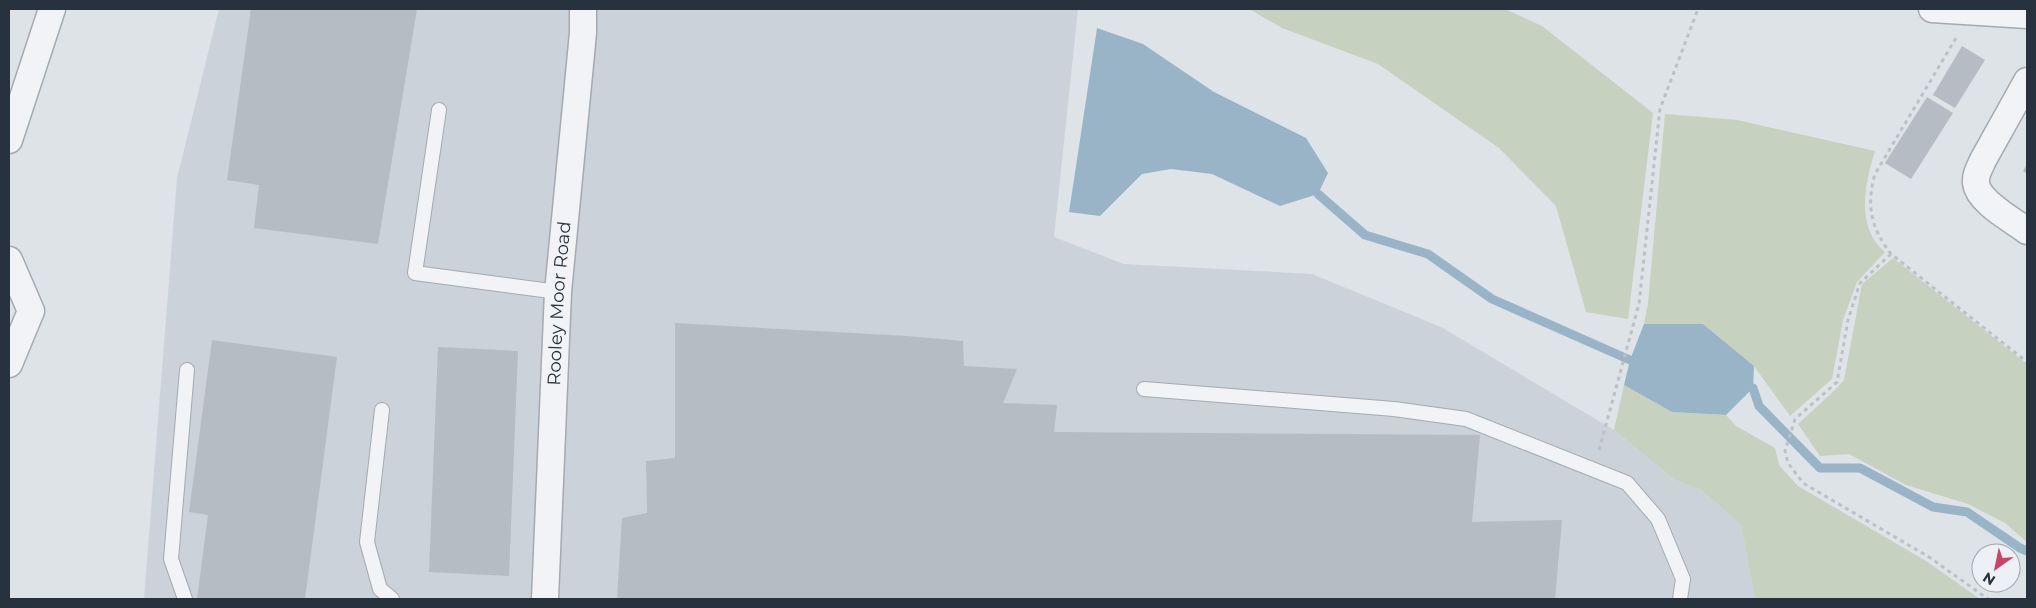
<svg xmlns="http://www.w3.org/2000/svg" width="2036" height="608" font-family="Montserrat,sans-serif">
<rect width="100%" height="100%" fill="#dee3e7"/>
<path fill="#ccd2d9" d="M219,9H1078L1054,237L1124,264L1312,274L1441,327L1614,430L1675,480L1700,489L1741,525L1755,599H144L177,178Z"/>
<g fill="#c6d1bf">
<path d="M1249,9H1505L1542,26L1653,113L1628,319L1586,312L1556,206L1499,148L1378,64L1282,28Z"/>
<path d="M1665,114L1737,120L1875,151C1865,183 1855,227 1885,252L1857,282L1843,320L1832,379L1790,416L1754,366L1703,324H1644L1648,303Z"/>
<path d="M1893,258L2027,364V542L2005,523L1968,504L1906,485L1849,454L1820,456L1798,424L1836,389L1844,380L1862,284Z"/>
<path d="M1624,385L1672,412L1726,415L1736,426L1775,448L1779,465L1798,486L1926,561L1980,599H1755L1741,525L1700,489L1675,480L1614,430Z"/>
</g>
<g fill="#99b4c7">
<path d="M1097,28L1143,44L1214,92L1306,138L1328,173L1318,194L1280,206L1212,174L1171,169L1142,174L1100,216L1069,212Z"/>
<path d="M1644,324H1703L1754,366L1753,388L1726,415L1672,412L1624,385L1630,360Z"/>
</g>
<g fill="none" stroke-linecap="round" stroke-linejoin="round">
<g stroke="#99b4c7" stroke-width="9">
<path d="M1318,194L1365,235L1428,254L1492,299L1630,360"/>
<path d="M1753,388L1759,406L1820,468H1860L1933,507L1967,512L2020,548L2027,551"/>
</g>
</g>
<g fill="#b5bcc4">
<path d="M251,9H417L378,244L254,228L259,185L227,180Z"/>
<path d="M1962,46L1985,60L1955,108L1933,95Z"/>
<path d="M1927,97L1953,113L1911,179L1885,163Z"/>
<path d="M2027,164V174L2023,171Z"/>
<path d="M675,323L907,336L963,341L964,366L1017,369L1003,403L1057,405L1054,432L1480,435L1472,522L1562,520L1555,599H617L622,518L647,513L646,461L675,458Z"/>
<path d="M212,340L337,357L305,599H197L208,515L189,512Z"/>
<path d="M438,347L518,351L509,576L429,572Z"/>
</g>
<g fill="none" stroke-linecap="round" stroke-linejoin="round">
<g stroke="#a3aab1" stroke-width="16">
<g id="service">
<path d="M439,110L415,273L558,292"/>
<path d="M1144,389L1394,409L1466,419L1627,483L1658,519L1683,579L1680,599"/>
<path d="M382,410L367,542L380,589L392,599"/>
<path d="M185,599L171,559L187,370"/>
</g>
</g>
<g stroke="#a3aab1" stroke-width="29">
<g id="minor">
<path d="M1932,9L2027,15"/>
<path d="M2027,81L1983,160C1980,167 1975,175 1976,183C1978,202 2013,220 2027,231"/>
<path d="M9,140L52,9"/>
<path d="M9,260L31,311L9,364"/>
<path id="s1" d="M545,599L558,292L583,33V9"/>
</g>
</g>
<g stroke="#bcc1c6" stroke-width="3" stroke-dasharray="4 4" stroke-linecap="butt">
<path d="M1956,38L1875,174C1866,206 1871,228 1891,254L2027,362"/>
<path d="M1891,254L1860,283L1848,320L1837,382L1795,419L1785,451L1788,463L1803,483L1929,557L1988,599"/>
<path d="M1599,450L1639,304L1660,109L1698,9"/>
</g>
<use href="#service" stroke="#f1f3f6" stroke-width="14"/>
<use href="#minor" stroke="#f1f3f6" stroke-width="26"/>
</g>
<g text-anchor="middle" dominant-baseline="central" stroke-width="4" stroke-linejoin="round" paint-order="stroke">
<g font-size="18" fill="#27323e" stroke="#edf1f5">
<text stroke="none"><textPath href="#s1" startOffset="296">Rooley Moor Road</textPath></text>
</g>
</g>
<rect width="2036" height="608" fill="none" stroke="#27323e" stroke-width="20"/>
<g transform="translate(1996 568) rotate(213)"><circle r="24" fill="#edf1f5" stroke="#9ea5ac"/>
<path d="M0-4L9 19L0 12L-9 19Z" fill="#cb4467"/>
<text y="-8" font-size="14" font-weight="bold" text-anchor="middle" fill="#27323e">N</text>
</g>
</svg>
